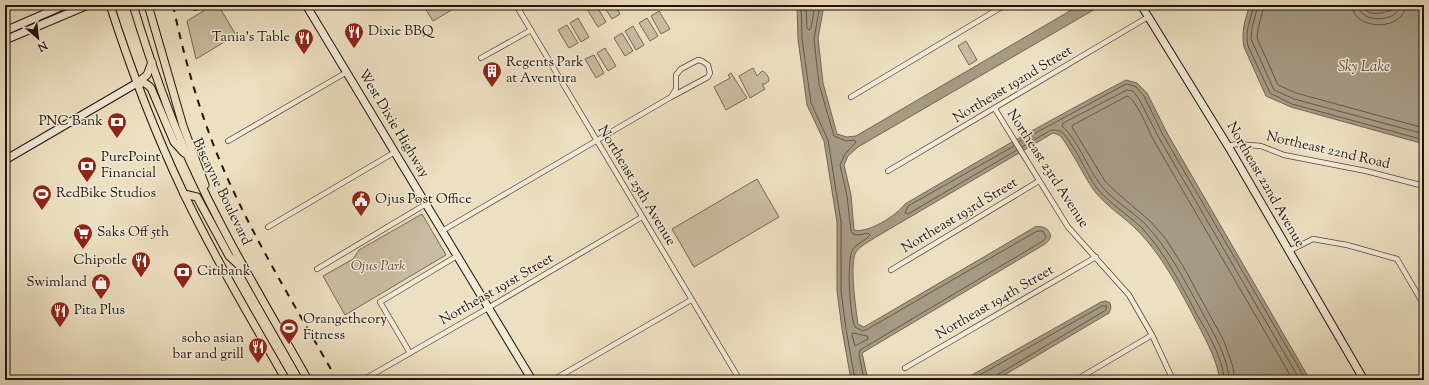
<svg xmlns="http://www.w3.org/2000/svg" width="1429" height="385" font-family="'Sorts Mill Goudy',serif">
<rect width="100%" height="100%" fill="#eddfc1"/>
<filter id="stains"><feTurbulence type="fractalNoise" baseFrequency=".005" numOctaves="4"/><feColorMatrix values="0 0 0 0 .2 0 0 0 0 .09 0 0 0 0 .02 0 0 0 .5 -.17"/></filter>
<radialGradient id="worn" r=".72"><stop offset=".6" stop-color="#630" stop-opacity="0"/><stop offset="1" stop-color="#630" stop-opacity=".3"/></radialGradient>
<g fill="#cabca2" stroke="#746857">
<path d="M213,5H218L236,35L196,59L187,21Z"/>
<path d="M423,5H454L455,8L433,21Z"/>
<path d="M594,5H596L606,22L598,27L587,9Z"/>
<path d="M603,5H615L620,14L612,19Z"/>
<path d="M659,11L670,29L661,34L651,16Z"/>
<path d="M578,18L589,37L581,42L570,23Z"/>
<path d="M647,18L658,36L650,41L639,23Z"/>
<path d="M567,25L578,43L569,48L558,30Z"/>
<path d="M633,26L644,45L636,50L625,31Z"/>
<path d="M622,33L633,51L625,56L614,38Z"/>
<path d="M966,41L977,60L969,65L958,46Z"/>
<path d="M605,48L616,66L608,71L597,53Z"/>
<path d="M594,55L604,73L596,78L585,59Z"/>
<path d="M753,68L757,76L762,71C766,72 769,77 769,81L765,84H762L765,89L750,98L739,76Z"/>
<path d="M731,73L747,98L726,110L714,87L730,78L728,75Z"/>
<path d="M757,179L779,217L694,267L672,229Z"/>
<path d="M422,214L446,255L345,315L323,276L353,259L359,250Z"/>
</g>
<g fill="#a69a83" stroke="#6f6453">
<path d="M797,5H824L818,38L823,83L837,134L847,137L856,136L1080,5H1102L858,147L848,156L844,165L851,195L854,230C868,234 897,215 905,204C978,161 1051,119 1126,80L1137,83L1147,93L1167,133L1310,380H1220C1216,356 1203,335 1192,313C1177,285 1162,256 1139,232C1125,217 1105,206 1093,189C1085,178 1066,140 1059,135C1057,134 1055,134 1053,133L876,237C870,241 860,246 856,252C849,263 856,310 858,324L864,327L1035,227C1047,224 1057,236 1045,244L862,353L868,380H851L842,329L837,291V222L824,141L807,105L798,39Z"/>
<path d="M1250,5H1365C1375,15 1388,6 1398,5C1407,4 1416,5 1424,5V144L1291,107L1266,96L1244,47C1241,32 1245,19 1250,5Z"/>
<path d="M1106,301L1110,303L1111,308L1109,313L996,380H963L1101,302Z"/>
</g>
<g fill="none" stroke-linecap="round" stroke-linejoin="round">
<g stroke="#625748" stroke-width="1">
<path d="M801,5L802,39L811,103L828,140L841,222V291L846,329L855,380"/>
<path d="M806,5L807,28L809,30L811,28L815,5"/>
<path d="M820,5L814,39L819,84L834,136L846,141L854,140L856,142L845,154L840,165L847,196L851,231L853,234L859,235L868,233L870,235C866,241 857,243 853,249C846,259 850,317 855,327L863,331L866,330L1037,231H1043L1046,237L1043,241L860,350L859,354L864,380"/>
<path d="M1253,5C1252,20 1244,29 1248,46L1270,93L1292,104L1424,140"/>
<path d="M1258,5L1252,28L1251,39L1274,90L1294,99L1424,134"/>
<path d="M1264,5L1258,29L1257,38L1278,85L1296,93L1424,128"/>
<path d="M1352,5C1353,32 1405,31 1406,5"/>
<path d="M1358,5C1359,24 1399,23 1400,5"/>
<path d="M1363,5C1365,18 1384,13 1392,10L1395,5"/>
<path d="M1019,142L1126,84L1135,86L1144,96L1163,135L1306,380"/>
<path d="M1014,146L908,206L905,213L908,214L1017,150"/>
<path d="M1022,147L1051,130C1054,130 1057,130 1060,131C1070,136 1088,176 1096,187C1109,203 1127,214 1142,228C1165,253 1180,283 1196,313C1207,332 1223,357 1224,380"/>
<path d="M853,333L867,336L868,339L855,346L852,335Z"/>
<path d="M971,380L1102,306H1107L1106,310L997,375L995,380"/>
<path d="M1229,380C1228,356 1212,331 1201,310C1184,280 1169,249 1145,224C1131,210 1112,200 1100,184C1086,166 1079,141 1062,126L1063,123L1127,90L1133,91L1139,99L1159,138L1300,380"/>
<path d="M1235,380L1233,367L1224,341L1183,266L1165,238L1150,221L1114,190L1105,181L1072,127L1073,125L1127,96C1137,100 1148,130 1154,141L1293,380"/>
</g>
<g stroke="#514739" stroke-width="6">
<g id="street">
<path d="M516,5L738,377L733,380"/>
<path d="M195,8L201,5"/>
<path d="M481,58L531,30"/>
<path d="M851,97L1005,5"/>
<path d="M995,109L1068,227L1129,295L1152,335L1173,380"/>
<path d="M228,141L347,72"/>
<path d="M1227,146L1237,144L1261,146L1284,155L1366,171L1424,186"/>
<path d="M888,171L1148,17"/>
<path d="M268,227L395,152"/>
<path d="M442,231L671,97L708,77L710,73L708,65L702,61L698,60L681,69L676,75V89L671,97"/>
<path d="M1289,251L1313,239L1347,245L1397,259L1424,305"/>
<path d="M317,269L426,204"/>
<path d="M891,270L1039,181"/>
<path d="M410,353L380,302L457,256"/>
<path d="M905,368L1096,257"/>
<path d="M363,380L488,308L642,217"/>
<path d="M553,380L691,300"/>
<path d="M1076,380L1152,335"/>
</g>
</g>
<g stroke="#1d140c" stroke-width="9">
<g id="secondary">
<path d="M306,5L532,380"/>
<path d="M1141,5L1231,151L1364,380"/>
<path d="M5,31L65,5"/>
<path d="M5,40L88,5"/>
<path d="M5,160L137,83"/>
</g>
</g>
<g stroke="#1d140c" stroke-width="9">
<g id="primary">
<path d="M110,5C131,70 155,133 184,194C215,258 251,319 286,380"/>
<path d="M133,5C149,57 166,109 189,159C223,235 267,307 308,380"/>
<path d="M148,5L183,126L205,185"/>
<path d="M137,83C144,82 146,83 151,88L174,142L184,153"/>
<path d="M137,83L147,75L152,62"/>
<path d="M184,194L197,197L229,256L243,269"/>
</g>
</g>
<use href="#street" stroke="#f3ead7" stroke-width="4.5"/>
<use href="#secondary" stroke="#f3ead7" stroke-width="7"/>
<use href="#primary" stroke="#eddfc1" stroke-width="7"/>
<path stroke="#1d140c" stroke-width="2" stroke-dasharray="7 7" stroke-linecap="butt" d="M173,5C186,67 204,128 231,186C262,253 301,316 337,380"/>
</g>
<defs>
<g id="restaurant-pin" transform="scale(1)"><path d="M0 17L-7.5 6A9.5 9.5 0 1 1 7.5 6Z" fill="#8f2418" stroke="#f3ead7"/><path d="M-5-6h1v4h1v-4h1v4h1v-4h1v5L-1.5 .5V6h-2V.5L-5-1ZM5-6V6H3V1.5H1.5Q1.5-4 5-6Z" fill="#fff"/></g>
<g id="building-pin" transform="scale(1)"><path d="M0 17L-7.5 6A9.5 9.5 0 1 1 7.5 6Z" fill="#8f2418" stroke="#f3ead7"/><path d="M-4-6H4V6H1V3H-1V6H-4ZM-2.5-4.3h1.7v1.8h-1.7ZM.8-4.3h1.7v1.8H.8ZM-2.5-1h1.7V.8h-1.7ZM.8-1h1.7V.8H.8Z" fill="#fff"/></g>
<g id="bank-pin" transform="scale(1)"><path d="M0 17L-7.5 6A9.5 9.5 0 1 1 7.5 6Z" fill="#8f2418" stroke="#f3ead7"/><path d="M-6-4H6V4H-6ZM0-2.3a2.3 2.3 0 1 0 0 4.6a2.3 2.3 0 1 0 0-4.6Z" fill="#fff"/></g>
<g id="stadium-pin" transform="scale(1)"><path d="M0 17L-7.5 6A9.5 9.5 0 1 1 7.5 6Z" fill="#8f2418" stroke="#f3ead7"/><path d="M0-5a6.5 5 0 1 0 0 10a6.5 5 0 1 0 0-10ZM-3.5-1.8h7v3.6h-7Z" fill="#fff"/></g>
<g id="civic-pin" transform="scale(1)"><path d="M0 17L-7.5 6A9.5 9.5 0 1 1 7.5 6Z" fill="#8f2418" stroke="#f3ead7"/><path d="M-.6-6.5H3V-4.5H.6V-3L4-1V1h2V6H-6V1h2V-1L-.6-3ZM-1.2 2.5V6h2.4V2.5Z" fill="#fff"/></g>
<g id="supermarket-pin" transform="scale(1)"><path d="M0 17L-7.5 6A9.5 9.5 0 1 1 7.5 6Z" fill="#8f2418" stroke="#f3ead7"/><path d="M-6-5.5h2.5l.6 2H6L4.5 2H-2.5L-4.4-4H-6ZM-1.5 3.2a1.3 1.3 0 1 0 .1 0ZM3 3.2a1.3 1.3 0 1 0 .1 0Z" fill="#fff"/></g>
<g id="shop-pin" transform="scale(1)"><path d="M0 17L-7.5 6A9.5 9.5 0 1 1 7.5 6Z" fill="#8f2418" stroke="#f3ead7"/><path d="M-5-2.5h2.3a2.7 3.5 0 0 1 5.4 0H5L5.5 6h-11ZM-1.5-2.5h3a1.5 2.3 0 0 0-3 0Z" fill="#fff"/></g>
</defs>
<g fill-rule="evenodd">
<use href="#restaurant-pin" x="354" y="32"/>
<use href="#restaurant-pin" x="304" y="38"/>
<use href="#building-pin" x="492" y="71"/>
<use href="#bank-pin" x="117" y="122"/>
<use href="#bank-pin" x="87" y="166"/>
<use href="#stadium-pin" x="42" y="194"/>
<use href="#civic-pin" x="361" y="200"/>
<use href="#supermarket-pin" x="83" y="233"/>
<use href="#restaurant-pin" x="141" y="261"/>
<use href="#bank-pin" x="183" y="272"/>
<use href="#shop-pin" x="101" y="283"/>
<use href="#restaurant-pin" x="60" y="311"/>
<use href="#stadium-pin" x="289" y="328"/>
<use href="#restaurant-pin" x="258" y="347"/>
</g>
<g text-anchor="middle" dominant-baseline="central" stroke-width="3" stroke-linejoin="round" paint-order="stroke">
<g font-size="14" fill="#1d140c" stroke="#f3ead7" text-anchor="start">
<text x="368" y="32">Dixie BBQ</text>
<text x="290" y="38" text-anchor="end">Tania's Table</text>
<text x="506" y="63">Regents Park<tspan x="506" dy="16">at Aventura</tspan></text>
<text x="103" y="122" text-anchor="end">PNC Bank</text>
<text x="101" y="158">PurePoint<tspan x="101" dy="16">Financial</tspan></text>
<text x="56" y="194">RedBike Studios</text>
<text x="375" y="200">Ojus Post Office</text>
<text x="97" y="233">Saks Off 5th</text>
<text x="127" y="261" text-anchor="end">Chipotle</text>
<text x="197" y="272">Citibank</text>
<text x="87" y="283" text-anchor="end">Swimland</text>
<text x="74" y="311">Pita Plus</text>
<text x="303" y="320">Orangetheory<tspan x="303" dy="16">Fitness</tspan></text>
<text x="244" y="339" text-anchor="end">soho asian<tspan x="244" dy="16">bar and grill</tspan></text>
</g>
<g font-size="14" fill="#1d140c" stroke="#f3ead7">
<text transform="translate(1013 85) rotate(-31)">Northeast 192nd Street</text>
<text transform="translate(393 124) rotate(59)">West Dixie Highway</text>
<text transform="translate(1328 151) rotate(13)">Northeast 22nd Road</text>
<text transform="translate(1047 169) rotate(57)">Northeast 23rd Avenue</text>
<text transform="translate(1265 185) rotate(60)">Northeast 22nd Avenue</text>
<text transform="translate(636 186) rotate(59)">Northeast 25th Avenue</text>
<text transform="translate(221 192) rotate(64)">Biscayne Boulevard</text>
<text transform="translate(960 216) rotate(-31)">Northeast 193rd Street</text>
<text transform="translate(497 290) rotate(-30)">Northeast 191st Street</text>
<text transform="translate(995 303) rotate(-30)">Northeast 194th Street</text>
</g>
<g font-size="14" font-style="italic" fill="#5a4f40" stroke="#f3ead7">
<text x="378" y="267">Ojus Park</text>
</g>
<g font-size="15" font-style="italic" fill="#5b5042" stroke="#f3ead7">
<text x="1364" y="67">Sky Lake</text>
</g>
</g>
<rect width="1429" height="385" fill="none" stroke="#eddfc1" stroke-width="20"/>
<rect x="6" y="6" width="1417" height="373" fill="none" stroke="#1d140c" stroke-width="2"/>
<rect x="10" y="10" width="1409" height="365" fill="none" stroke="#1d140c"/>
<g transform="translate(38 38) rotate(152)" stroke="#f3ead7" stroke-width="3" paint-order="stroke">
<path d="M0-3L7 15L0 10L-7 15Z" fill="#1d140c"/>
<text y="-6" font-size="11" font-weight="bold" text-anchor="middle" fill="#1d140c">N</text>
</g>
<rect width="100%" height="100%" filter="url(#stains)"/>
<rect width="100%" height="100%" fill="url(#worn)"/>
</svg>
